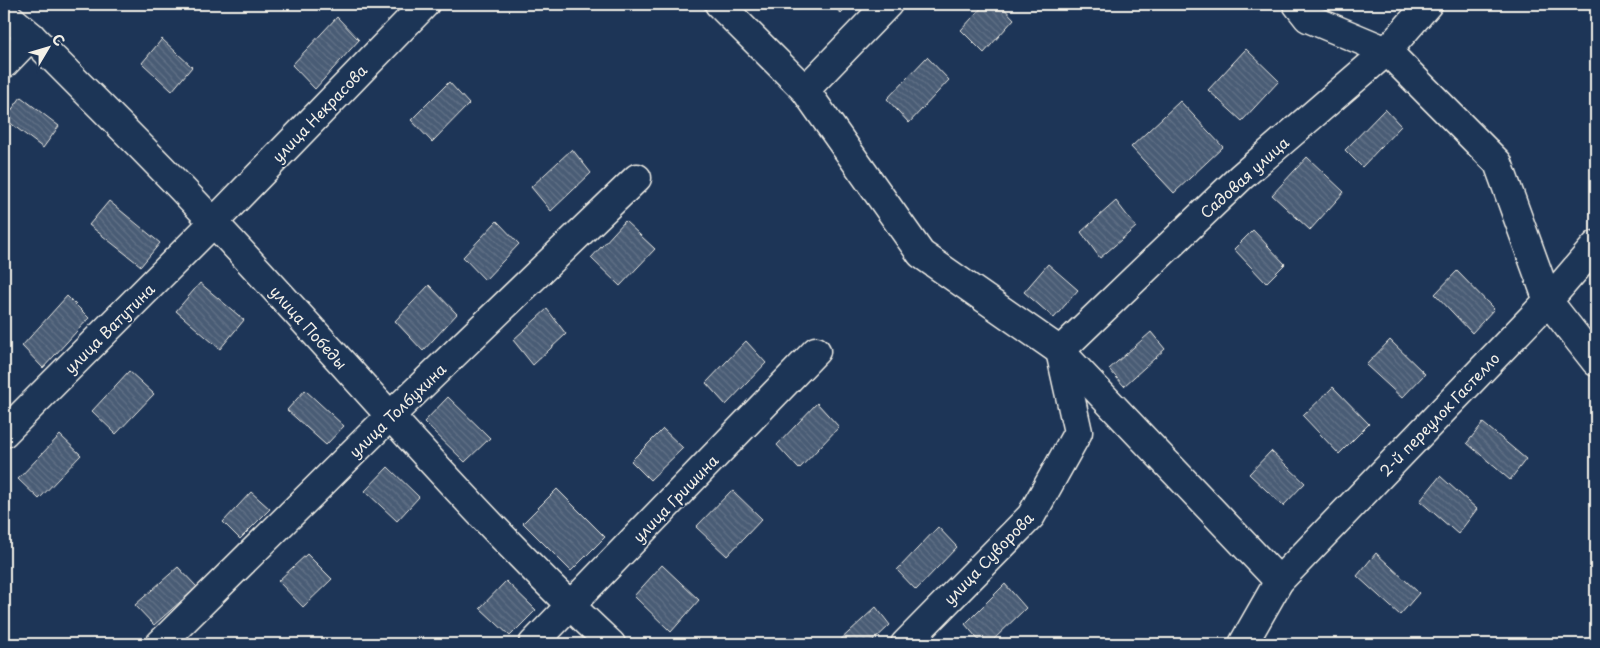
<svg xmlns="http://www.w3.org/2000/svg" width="1600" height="648" font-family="'Playpen Sans',sans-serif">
<defs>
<pattern id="building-back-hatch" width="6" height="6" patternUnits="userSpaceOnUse" patternTransform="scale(1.25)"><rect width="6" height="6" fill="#485b74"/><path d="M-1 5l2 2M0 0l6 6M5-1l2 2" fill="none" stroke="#637388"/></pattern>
</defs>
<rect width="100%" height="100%" fill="#1d3557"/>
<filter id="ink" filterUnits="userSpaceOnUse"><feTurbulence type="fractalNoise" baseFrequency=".02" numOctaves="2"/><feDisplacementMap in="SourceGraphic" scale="10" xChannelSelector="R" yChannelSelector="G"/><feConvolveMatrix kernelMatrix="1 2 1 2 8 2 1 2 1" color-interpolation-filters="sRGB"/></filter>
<g filter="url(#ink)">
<g fill="url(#building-back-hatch)" stroke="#f4f1e8">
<path d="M830,4H849L841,13Z"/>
<path d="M985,4H1000L1014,19L984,53L961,30Z"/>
<path d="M337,17L359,40L315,89L292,65Z"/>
<path d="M162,39L192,67L172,91L142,63Z"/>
<path d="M1246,49L1279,81L1242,121L1208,90Z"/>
<path d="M927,57L949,80L909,123L887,99Z"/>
<path d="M449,82L469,104L432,142L411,120Z"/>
<path d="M21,97L59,126L43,148L5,119Z"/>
<path d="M1180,101L1223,147L1174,193L1131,147Z"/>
<path d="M1385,109L1401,126L1362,167L1345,150Z"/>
<path d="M572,149L591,173L551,211L531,187Z"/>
<path d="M1307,157L1344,192L1310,230L1272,195Z"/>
<path d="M109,201L160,243L141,266L89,225Z"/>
<path d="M1116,201L1136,227L1100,258L1081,232Z"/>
<path d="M497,221L519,244L485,280L463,257Z"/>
<path d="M625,221L655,249L620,286L591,258Z"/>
<path d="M1253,230L1285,264L1266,283L1234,249Z"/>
<path d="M1048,264L1078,290L1054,318L1024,292Z"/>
<path d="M1457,271L1494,309L1472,333L1435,294Z"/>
<path d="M200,283L244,320L220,349L176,311Z"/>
<path d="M429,285L457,314L423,351L395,321Z"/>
<path d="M67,296L89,318L43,368L22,346Z"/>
<path d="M547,309L566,334L533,365L513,340Z"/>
<path d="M1151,332L1165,349L1124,386L1109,369Z"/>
<path d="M1390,340L1425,374L1402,398L1366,365Z"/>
<path d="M746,341L766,363L726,405L706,383Z"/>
<path d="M129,371L154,394L116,434L92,411Z"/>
<path d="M1333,387L1369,424L1339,454L1303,416Z"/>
<path d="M305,390L344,426L326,445L287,410Z"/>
<path d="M4,395L10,403L4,409Z"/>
<path d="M448,397L490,438L465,462L424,422Z"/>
<path d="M817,403L839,427L799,469L777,445Z"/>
<path d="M1483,423L1526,459L1510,480L1467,443Z"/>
<path d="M663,429L683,448L650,480L631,461Z"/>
<path d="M60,435L81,455L39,499L18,479Z"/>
<path d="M1271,451L1305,483L1283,506L1249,474Z"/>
<path d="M388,467L419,497L397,521L365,491Z"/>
<path d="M1440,476L1477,509L1458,534L1420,501Z"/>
<path d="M557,489L605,537L571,571L523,523Z"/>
<path d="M732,490L762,519L727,556L696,527Z"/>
<path d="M251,492L270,509L240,539L223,522Z"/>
<path d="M938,527L957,547L916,590L897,570Z"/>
<path d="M1376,553L1419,593L1400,615L1357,576Z"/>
<path d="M307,554L332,579L303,607L278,581Z"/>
<path d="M662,565L699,600L671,632L634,596Z"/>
<path d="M178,567L197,587L154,625L135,605Z"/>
<path d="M506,581L536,610L510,636L480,608Z"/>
<path d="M1005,584L1026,608L989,644H982L965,624Z"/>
<path d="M876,607L890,625L870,644H836Z"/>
</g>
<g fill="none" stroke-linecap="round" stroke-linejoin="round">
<g stroke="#f4f1e8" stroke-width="31">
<g id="minor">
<path d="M719,4L805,90L921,254L1060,351L1279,581"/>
<path d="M1297,4L1308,18L1387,51L1498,163L1548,301L1596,362"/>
<path d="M4,13L31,36C92,98 155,159 214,223C346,363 470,513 611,644"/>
<path d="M4,64L31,36"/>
<path d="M805,90L888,4"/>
<path d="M4,433L214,222L425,4"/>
<path d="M160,644L390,416L637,178"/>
<path d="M533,644L816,351"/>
<path d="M905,644L1031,516L1078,432L1060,351L1241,177L1387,51L1428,4"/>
<path d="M1243,644L1279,581L1548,301L1596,245"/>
</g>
</g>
<use href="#minor" stroke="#1d3557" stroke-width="28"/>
</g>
</g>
<g text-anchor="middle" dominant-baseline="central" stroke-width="4" stroke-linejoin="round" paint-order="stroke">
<g font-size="15" fill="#f4f1e8" stroke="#1d3557">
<text transform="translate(319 113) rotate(-46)">улица Некрасова</text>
<text transform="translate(1244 177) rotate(-42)">Садовая улица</text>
<text transform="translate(309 327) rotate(48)">улица Победы</text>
<text transform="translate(109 328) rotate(-45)">улица Ватутина</text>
<text transform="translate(397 410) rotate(-44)">улица Толбухина</text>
<text transform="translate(1439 414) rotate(-46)">2-й переулок Гастелло</text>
<text transform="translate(675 498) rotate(-46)">улица Гришина</text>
<text transform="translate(988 558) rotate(-46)">улица Суворова</text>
</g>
</g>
<rect width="1600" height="648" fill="none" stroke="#1d3557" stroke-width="20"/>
<rect x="10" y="10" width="1580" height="628" fill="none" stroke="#f4f1e8" stroke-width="2" filter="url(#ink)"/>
<g transform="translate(48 48) rotate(52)" stroke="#1d3557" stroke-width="4" paint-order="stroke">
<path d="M0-4L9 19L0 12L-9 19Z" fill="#f4f1e8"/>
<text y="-8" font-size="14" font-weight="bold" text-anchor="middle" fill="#f4f1e8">С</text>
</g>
</svg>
